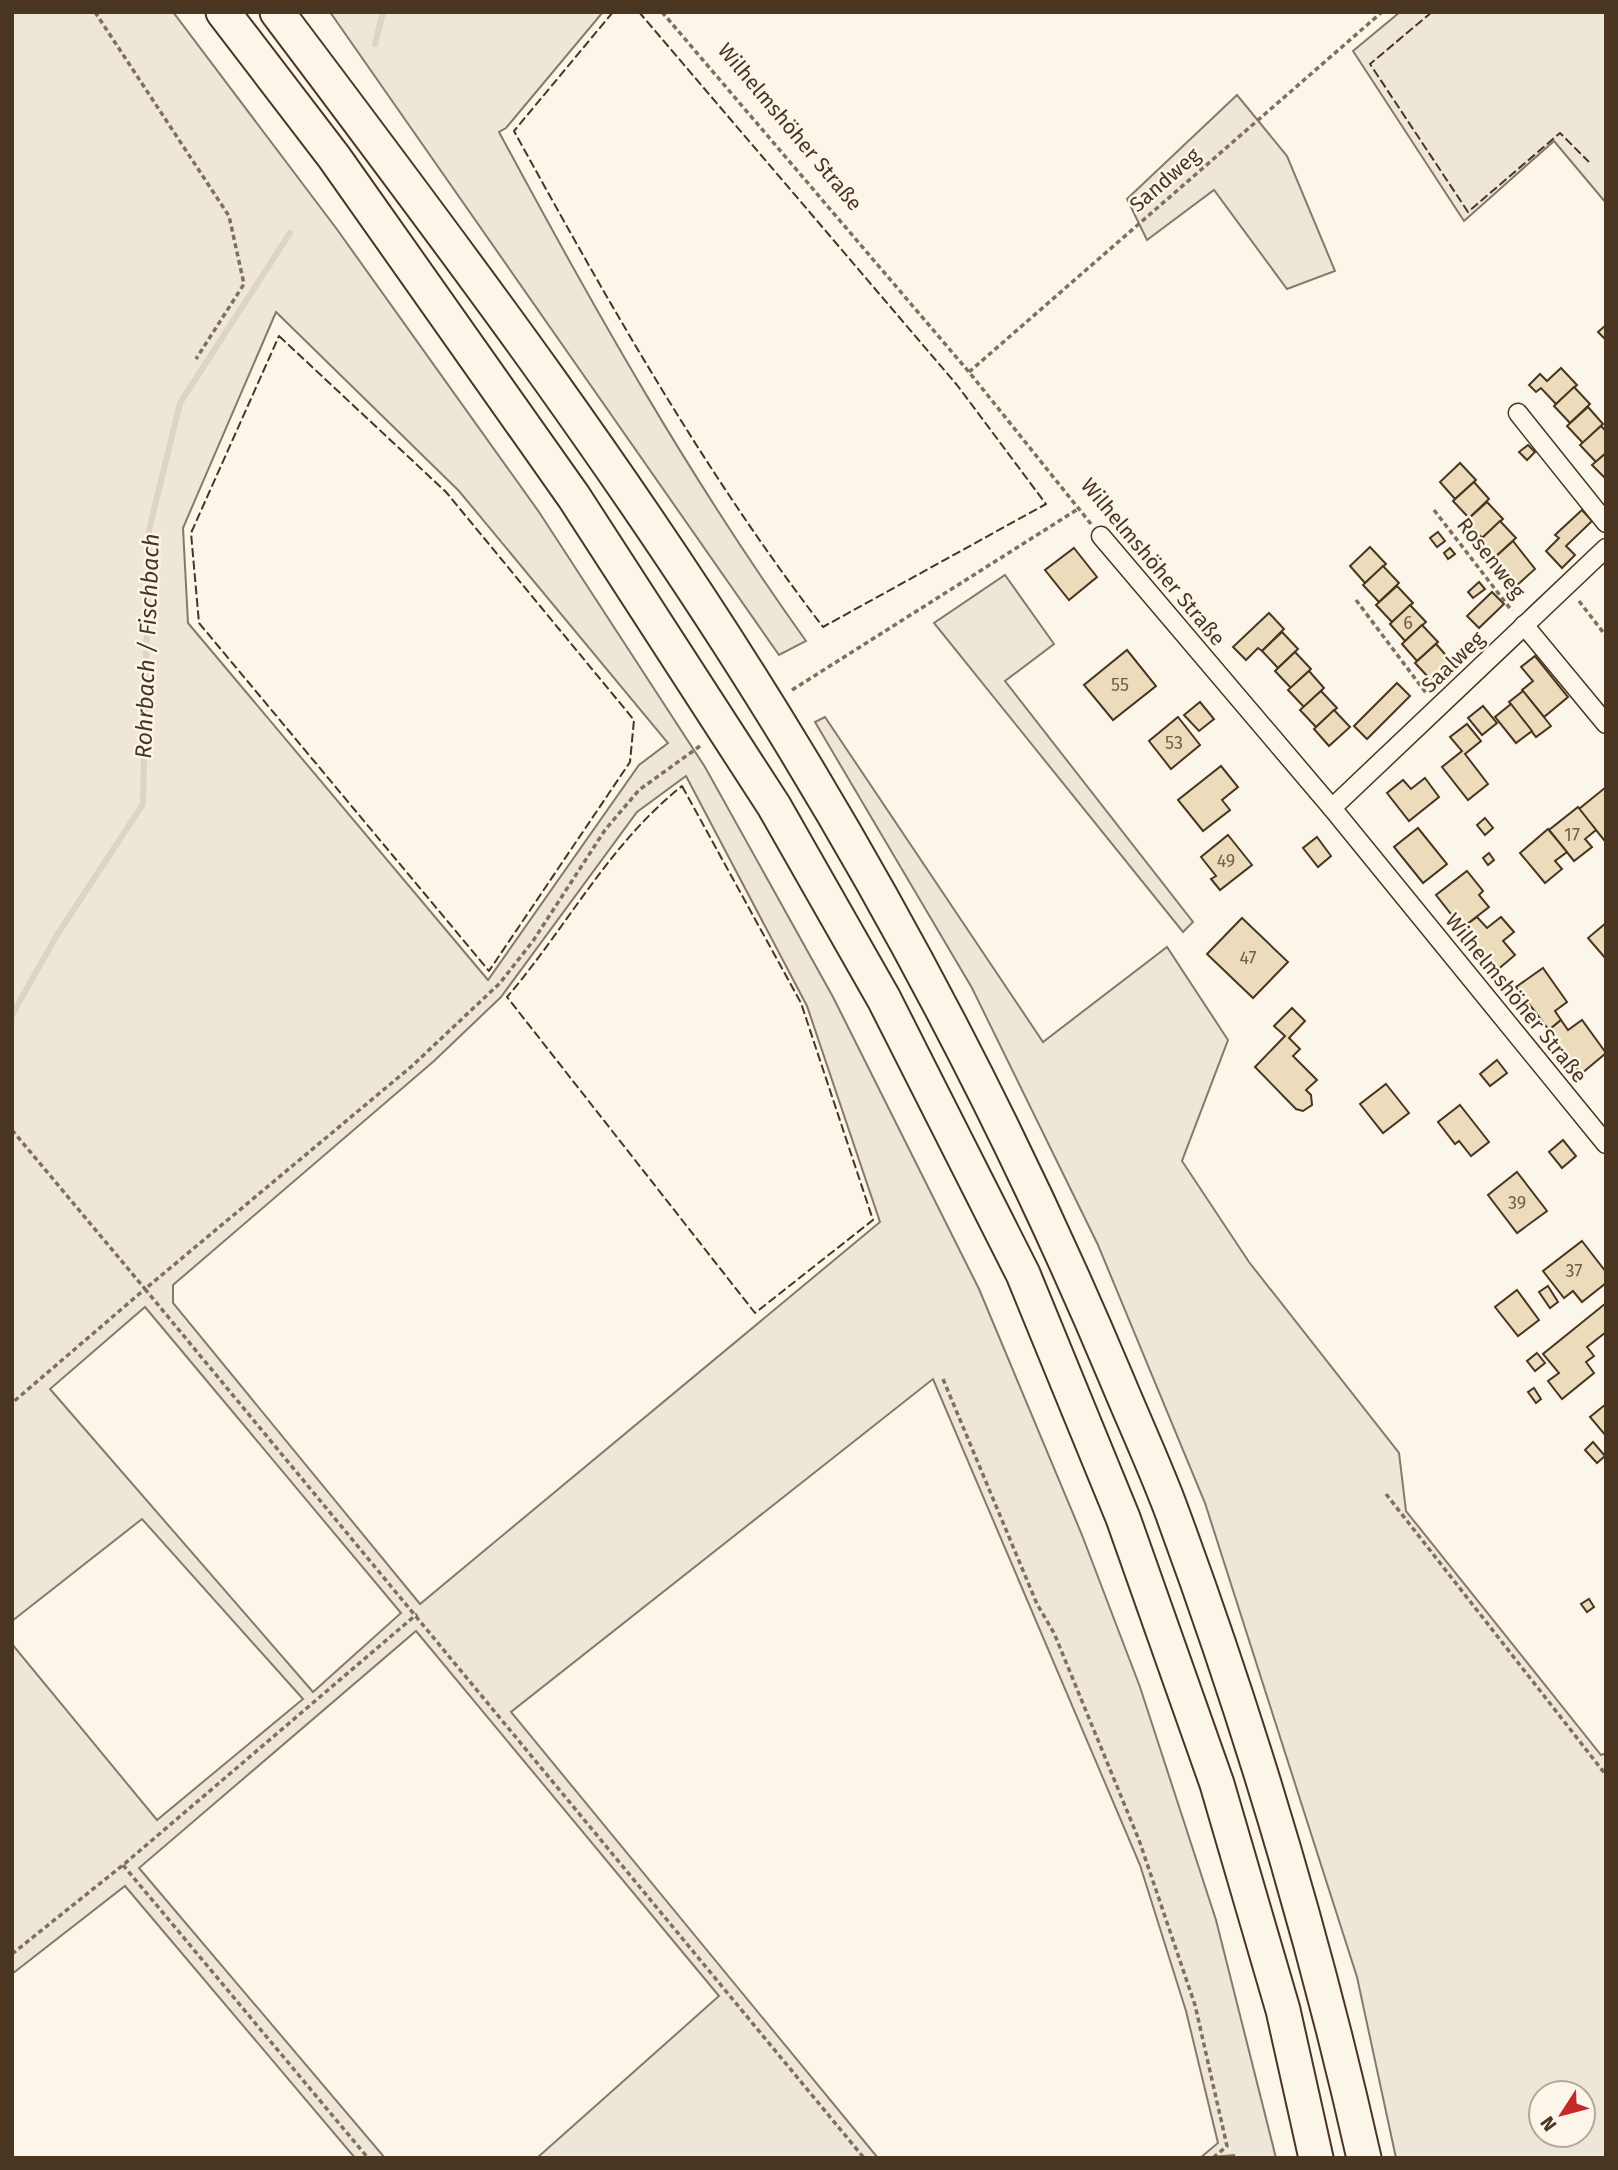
<svg xmlns="http://www.w3.org/2000/svg" width="1618" height="2170" font-family="'Fira Sans',sans-serif">
<rect width="100%" height="100%" fill="#fbf6e9"/>
<g fill="#ede6d9" stroke="#887966" stroke-width="2" fill-rule="evenodd">
<path d="M12,12H173L336,228L539,512L705,767L833,997L979,1289L1082,1535L1140,1687L1216,1920L1276,2158H1235L1234,2155L1200,2158L1218,2143L1186,2011L1140,1865L933,1379L511,1712L878,2158H537L719,1996L416,1631L139,1868L385,2158H355L125,1886L12,1974V1644L157,1820L303,1699L142,1519L12,1621ZM276,312L459,491L668,743L639,765L488,980L188,623L183,528ZM686,776L807,1006L880,1222L420,1604L173,1303V1285L434,1061L501,997L637,812ZM145,1307L401,1613L313,1692L50,1389Z"/>
<path d="M330,12H603L506,128L499,132C593,307 690,479 806,641L779,655Z"/>
<path d="M1400,12H1606V203L1554,141L1464,221L1353,51Z"/>
<path d="M1237,95L1287,156L1335,271L1287,289L1214,190L1147,240L1127,199Z"/>
<path d="M1005,575L1054,644L1005,681L1193,922L1183,932L934,623Z"/>
<path d="M825,717L1043,1042L1167,947L1228,1040L1182,1161L1249,1262L1399,1453L1406,1511L1601,1755L1606,1753V2158H1396L1357,1977L1205,1503L1098,1245L972,988L815,722ZM1541,2093H1583V2135H1541Z"/>
</g>
<g fill="none" stroke-linecap="round" stroke-linejoin="round">
<g stroke="#dcd4c6" stroke-width="6">
<path d="M375,44L383,12"/>
<path d="M12,1015L57,935L143,804L149,530L180,403L290,233"/>
</g>
</g>
<g fill="#ecdcbc" stroke="#4a3520" stroke-width="2">
<path d="M1606,325V340L1598,332Z"/>
<path d="M1561,368L1577,385L1556,404L1541,388L1536,392L1529,385L1540,374L1547,381Z"/>
<path d="M1574,387L1590,404L1570,423L1554,406Z"/>
<path d="M1588,407L1603,424L1583,443L1567,426Z"/>
<path d="M1601,426L1606,431V453L1596,462L1580,445Z"/>
<path d="M1528,445L1535,452L1527,460L1519,452Z"/>
<path d="M1606,453V479L1592,465Z"/>
<path d="M1460,463L1476,480L1455,499L1440,482Z"/>
<path d="M1474,482L1489,499L1469,518L1453,501Z"/>
<path d="M1487,502L1503,519L1482,538L1466,521Z"/>
<path d="M1582,510L1592,521L1566,546L1575,555L1562,568L1546,551L1559,538L1555,535Z"/>
<path d="M1500,521L1516,538L1495,557L1480,540Z"/>
<path d="M1438,532L1445,541L1437,547L1430,538Z"/>
<path d="M1513,541L1535,569L1514,588L1492,560Z"/>
<path d="M1370,547L1386,564L1365,583L1350,566Z"/>
<path d="M1074,548L1097,577L1069,600L1045,570Z"/>
<path d="M1450,548L1455,554L1448,559L1444,553Z"/>
<path d="M1383,566L1399,583L1379,602L1363,585Z"/>
<path d="M1479,582L1485,589L1473,598L1468,592Z"/>
<path d="M1397,586L1413,603L1392,622L1376,605Z"/>
<path d="M1492,592L1504,604L1479,628L1467,616Z"/>
<path d="M1410,605L1426,622L1405,641L1390,624Z"/>
<path d="M1269,613L1284,629L1262,651L1258,648L1246,660L1233,647Z"/>
<path d="M1422,625L1438,642L1417,661L1402,644Z"/>
<path d="M1282,632L1298,649L1278,668L1262,651Z"/>
<path d="M1436,644L1451,661L1431,680L1415,663Z"/>
<path d="M1127,650L1156,686L1113,720L1084,685Z"/>
<path d="M1295,652L1311,669L1291,688L1275,671Z"/>
<path d="M1535,656L1568,697L1544,717L1522,690L1533,681L1521,667Z"/>
<path d="M1309,671L1324,688L1304,707L1288,690Z"/>
<path d="M1397,683L1410,696L1367,739L1354,726Z"/>
<path d="M1321,691L1337,708L1316,727L1300,710Z"/>
<path d="M1523,691L1551,726L1536,737L1509,702Z"/>
<path d="M1200,702L1214,719L1199,731L1184,715Z"/>
<path d="M1511,704L1532,731L1516,743L1495,717Z"/>
<path d="M1483,706L1497,723L1482,735L1468,718Z"/>
<path d="M1334,710L1350,727L1329,746L1314,729Z"/>
<path d="M1178,717L1200,745L1171,769L1149,741Z"/>
<path d="M1467,724L1481,741L1465,754L1488,784L1468,800L1442,767L1462,751L1450,737Z"/>
<path d="M1221,766L1238,787L1222,800L1230,810L1203,831L1178,800Z"/>
<path d="M1425,778L1439,797L1409,821L1387,793L1403,780L1411,789Z"/>
<path d="M1606,787V838L1604,840L1579,809Z"/>
<path d="M1578,807L1596,830L1585,839L1592,847L1574,861L1549,830Z"/>
<path d="M1485,818L1493,828L1485,835L1477,825Z"/>
<path d="M1418,828L1447,864L1423,883L1394,847Z"/>
<path d="M1548,829L1567,852L1555,861L1562,869L1545,883L1520,853Z"/>
<path d="M1228,835L1252,865L1220,890L1211,879L1216,876L1201,857Z"/>
<path d="M1317,837L1331,856L1318,867L1303,848Z"/>
<path d="M1489,853L1494,860L1488,865L1483,858Z"/>
<path d="M1467,871L1483,891L1479,895L1489,907L1462,928L1436,895Z"/>
<path d="M1477,917L1487,928L1501,917L1514,932L1503,941L1515,955L1496,971L1462,928Z"/>
<path d="M1242,918L1288,962L1253,998L1207,954Z"/>
<path d="M1606,923V959L1588,938Z"/>
<path d="M1543,968L1567,1002L1555,1011L1561,1020L1549,1030L1516,987Z"/>
<path d="M1292,1008L1305,1021L1289,1038L1300,1049L1293,1056L1317,1080L1306,1090L1311,1095L1312,1105L1303,1111L1296,1109L1255,1067L1285,1036L1274,1026Z"/>
<path d="M1561,1020L1568,1030L1582,1020L1606,1053L1581,1074L1549,1030Z"/>
<path d="M1497,1060L1507,1073L1490,1086L1480,1074Z"/>
<path d="M1386,1084L1409,1113L1383,1133L1360,1104Z"/>
<path d="M1460,1105L1489,1142L1471,1156L1459,1141L1455,1144L1438,1122Z"/>
<path d="M1563,1140L1576,1156L1562,1168L1549,1152Z"/>
<path d="M1517,1172L1547,1211L1517,1233L1488,1195Z"/>
<path d="M1582,1241L1606,1272V1283L1582,1302L1573,1291L1564,1298L1543,1271Z"/>
<path d="M1548,1286L1558,1302L1550,1308L1539,1292Z"/>
<path d="M1517,1290L1539,1320L1518,1336L1495,1307Z"/>
<path d="M1606,1303V1332L1587,1347L1594,1356L1586,1362L1594,1373L1562,1399L1548,1381L1559,1373L1543,1354Z"/>
<path d="M1537,1353L1545,1363L1535,1371L1527,1361Z"/>
<path d="M1534,1388L1541,1399L1536,1403L1528,1392Z"/>
<path d="M1606,1404V1436L1590,1417Z"/>
<path d="M1593,1442L1605,1456L1597,1463L1585,1450Z"/>
<path d="M1589,1599L1594,1607L1587,1612L1581,1604Z"/>
</g>
<g fill="none" stroke-linecap="round" stroke-linejoin="round">
<g stroke="#4a3520" stroke-width="21">
<g id="minor">
<path d="M1518,413L1606,523"/>
<path d="M1101,536L1332,808L1606,1144"/>
<path d="M1524,625L1606,724"/>
<path d="M1332,808L1606,548"/>
</g>
</g>
<g stroke="#4a3520" stroke-width="37">
<g id="motorway">
<path d="M223,12L334,157L574,497L774,806L884,999L1023,1274L1123,1518L1217,1784L1283,2010L1316,2158"/>
<path d="M277,12C458,252 640,493 796,751C918,952 1026,1163 1117,1380C1134,1421 1153,1462 1169,1504C1248,1717 1314,1936 1364,2158"/>
</g>
</g>
<g stroke="#7f6f5c" stroke-width="3.5" stroke-dasharray="5 3.5" stroke-linecap="butt">
<path d="M95,12L229,216L244,284L196,359"/>
<path d="M662,12L969,372L1091,524"/>
<path d="M969,372L1382,12"/>
<path d="M1434,510L1512,611"/>
<path d="M1356,600L1426,693"/>
<path d="M1579,601L1606,636"/>
<path d="M792,690L1078,509"/>
<path d="M700,746L639,790L605,830L533,941L500,983L412,1066L145,1289L864,2158"/>
<path d="M12,1130L145,1289L12,1403"/>
<path d="M943,1379L1037,1604L1054,1633L1139,1840L1195,2005L1227,2146L1213,2158"/>
<path d="M1386,1494L1606,1775"/>
<path d="M123,1865L368,2158"/>
<path d="M12,1954L123,1865L417,1614"/>
</g>
<use href="#minor" stroke="#fbf6e9" stroke-width="18"/>
<use href="#motorway" stroke="#fbf6e9" stroke-width="33"/>
<g stroke="#4a3520" stroke-width="2" stroke-dasharray="9 3.5" stroke-linecap="butt">
<path d="M613,12L514,131C608,302 704,472 823,627L1046,504L957,385L639,12"/>
<path d="M1432,12L1370,64L1468,212L1560,133L1589,162"/>
<path d="M279,336L446,492L634,720L630,762L489,971L199,623L191,533Z"/>
<path d="M682,786L801,1003L873,1220L755,1313L507,997C567,927 609,844 682,786Z"/>
</g>
</g>
<g text-anchor="middle" dominant-baseline="central" stroke-width="5" stroke-linejoin="round" paint-order="stroke">
<g font-size="18" fill="#725f47">
<text x="1408" y="623">6</text>
<text x="1120" y="685">55</text>
<text x="1174" y="743">53</text>
<text x="1572" y="835">17</text>
<text x="1226" y="861">49</text>
<text x="1248" y="958">47</text>
<text x="1517" y="1203">39</text>
<text x="1574" y="1271">37</text>
</g>
<g font-size="21" fill="#4a3520" stroke="#fbf6e9">
<text transform="translate(790 127) rotate(50)">Wilhelmshöher Straße</text>
<text transform="translate(1165 180) rotate(-41)">Sandweg</text>
<text transform="translate(1491 558) rotate(52)">Rosenweg</text>
<text transform="translate(1153 562) rotate(50)">Wilhelmshöher Straße</text>
<text transform="translate(1453 662) rotate(-44)">Saalweg</text>
<text transform="translate(1516 998) rotate(51)">Wilhelmshöher Straße</text>
</g>
<g font-size="23" font-style="italic" fill="#4a3520" stroke="#fbf6e9">
<text transform="translate(147 646) rotate(-88)">Rohrbach / Fischbach</text>
</g>
</g>
<rect width="1618" height="2170" fill="none" stroke="#4a3520" stroke-width="28"/>
<g transform="translate(1562 2114) rotate(234)"><circle r="33" fill="#fbf6e9" stroke="#b4a999" stroke-width="2"/>
<path d="M0-5L12 26L0 18L-12 26Z" fill="#c62828"/>
<text y="-10" font-size="19" font-weight="bold" text-anchor="middle" fill="#4a3520">N</text>
</g>
</svg>
